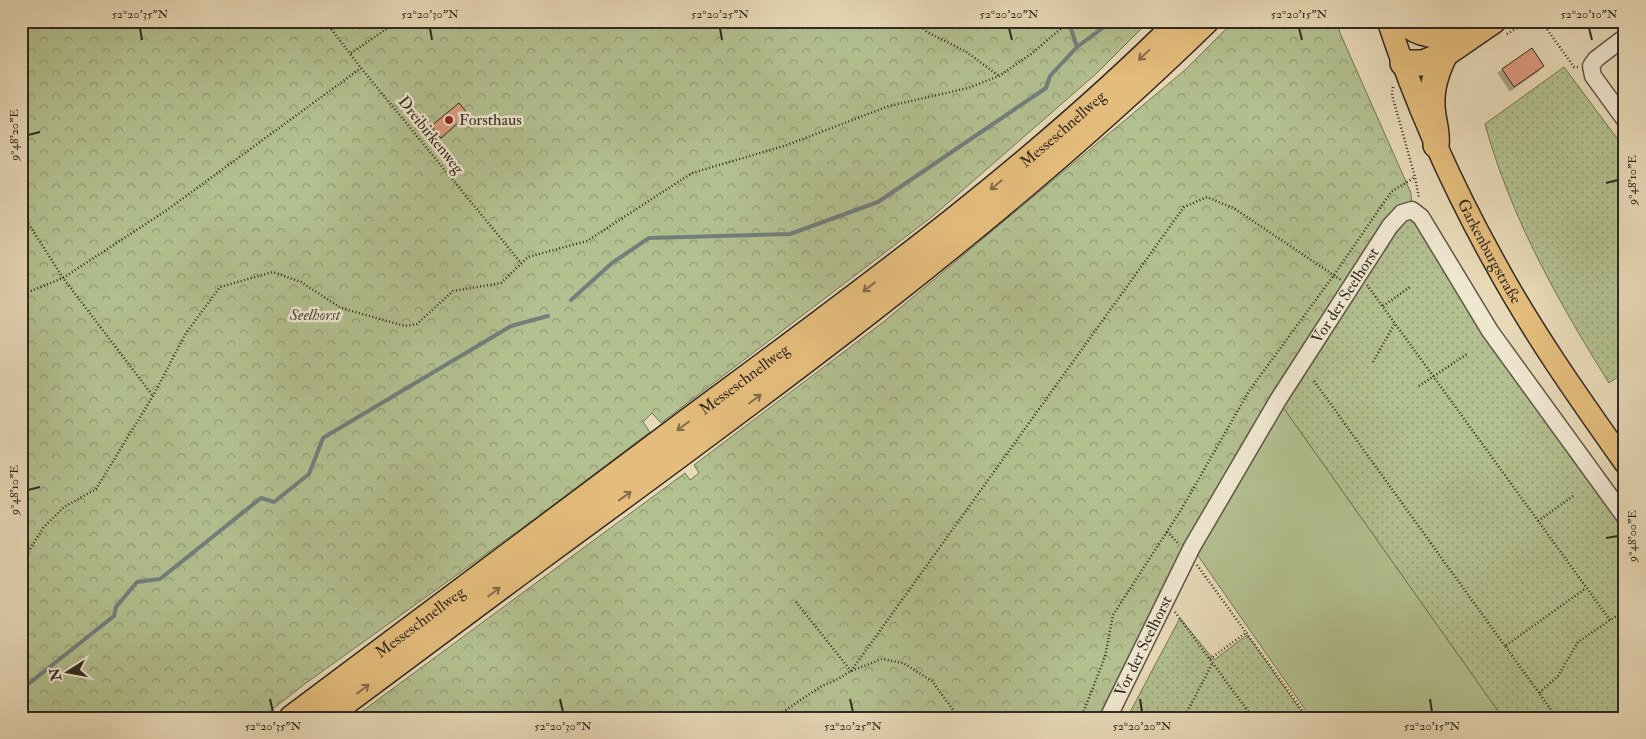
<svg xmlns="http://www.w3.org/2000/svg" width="1646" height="739" font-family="'IM FELL Double Pica',serif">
<defs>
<pattern id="forest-crowns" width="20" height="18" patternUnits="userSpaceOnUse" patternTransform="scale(1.25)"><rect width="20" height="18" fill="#b3c090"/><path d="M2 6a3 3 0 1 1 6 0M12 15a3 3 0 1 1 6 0" fill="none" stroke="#929c75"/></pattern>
<pattern id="garden-dots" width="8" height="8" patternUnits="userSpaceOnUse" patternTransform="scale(1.25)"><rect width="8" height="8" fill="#b3c090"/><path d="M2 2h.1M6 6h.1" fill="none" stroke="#929c75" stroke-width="1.8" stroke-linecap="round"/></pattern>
<filter id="shadow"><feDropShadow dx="-4" dy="4" stdDeviation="0" flood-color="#0004"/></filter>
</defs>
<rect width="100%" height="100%" fill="#e8dab8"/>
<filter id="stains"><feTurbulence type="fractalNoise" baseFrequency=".004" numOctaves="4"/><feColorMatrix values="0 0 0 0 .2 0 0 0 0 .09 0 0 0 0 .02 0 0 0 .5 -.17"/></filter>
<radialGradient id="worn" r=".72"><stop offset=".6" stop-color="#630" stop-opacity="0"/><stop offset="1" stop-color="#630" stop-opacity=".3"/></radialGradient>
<path fill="#b3c090" stroke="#727558" d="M1278,400L1503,718H1311L1192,547Z"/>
<g fill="url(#forest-crowns)" stroke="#727558">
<path d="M21,21H1149L1097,73L933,216L661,423L652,413L643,422L650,432L532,521L306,683L261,718H21Z"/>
<path d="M1234,21H1337L1340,33L1411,193L1412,210L1402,213L1189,554L1098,718H353L685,473L690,480L699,473L694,465L882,323L1185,70Z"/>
</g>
<g fill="url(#garden-dots)" stroke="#727558">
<path d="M1564,67L1625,149V372L1609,383C1559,303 1510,216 1485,124Z"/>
<path d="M1412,210L1625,517V718H1503L1278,400L1375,248Z"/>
<path d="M1180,618L1214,660L1247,635L1306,718H1127Z"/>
</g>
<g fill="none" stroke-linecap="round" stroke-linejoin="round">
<g stroke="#727f7d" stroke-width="4">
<path d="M1077,47L1112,21"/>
<path d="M571,300L612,263L649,238L790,234L878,202L1046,88L1050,76L1077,47L1071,29"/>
<path d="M21,691L22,689L114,616L116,607L137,582L160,579L261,498L274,502L309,474L323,438L511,326L548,316"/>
</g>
</g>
<g fill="#dc9c81" stroke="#322a21" filter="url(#shadow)">
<path d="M1532,48L1544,66L1514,87L1502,69Z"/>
<path d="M459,103L468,114L441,138L431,126Z"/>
</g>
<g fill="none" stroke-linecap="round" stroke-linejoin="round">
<g stroke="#605647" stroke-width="19">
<g id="minor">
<path d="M1625,37L1596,59L1591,66L1593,76L1625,120"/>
<path id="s1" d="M1108,718L1192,547L1278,400L1390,226L1402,213L1412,210L1421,217L1490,331L1625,517"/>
</g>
</g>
<g stroke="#322a21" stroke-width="24">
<g id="major">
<path id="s2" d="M1388,21C1416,105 1452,186 1495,263C1533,333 1579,398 1625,463"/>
</g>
</g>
<g stroke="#322a21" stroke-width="28">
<g id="highway">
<path d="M1404,21C1419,37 1439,36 1458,33"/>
<path d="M1403,63H1423L1445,54L1493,21"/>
<path d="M1436,145C1438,132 1432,118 1432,105C1431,87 1437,70 1445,54"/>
<path id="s3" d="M292,718C424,620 555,520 687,422C857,296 1030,171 1180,21"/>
<path d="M324,718C406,657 487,596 569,536C789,375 1010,212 1206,21"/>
</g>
</g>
<g stroke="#322a21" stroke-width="2.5" stroke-dasharray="1 2.5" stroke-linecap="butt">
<path d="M325,21L361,68L521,263"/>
<path d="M916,21L927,32L965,51L999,76"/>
<path d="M1541,21L1574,67H1579"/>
<path d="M1507,34L1529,21"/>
<path d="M351,53L398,21"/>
<path d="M1393,87L1392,95L1415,177L1419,198"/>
<path d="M21,212L63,278L153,396"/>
<path d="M1367,285L1610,620"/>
<path d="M21,295L63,278L167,210L361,68"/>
<path d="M1383,306L1410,287"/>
<path d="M1373,362L1395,323"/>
<path d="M1314,381L1505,646"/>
<path d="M1419,386L1467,354"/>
<path d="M1620,478L1625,485"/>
<path d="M1538,521L1573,496"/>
<path d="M1167,532L1179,544"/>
<path d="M21,564L43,528L64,507L96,489L153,396L186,333L220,287L273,272L301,282L341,308L405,326L417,324L453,291L501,283L528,257L587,241L692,173L787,145L889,106L968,88L999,76L1031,54L1070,21"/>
<path d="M1197,565L1308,718"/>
<path d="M796,602L851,671"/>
<path d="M1175,612L1253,718"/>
<path d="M1210,659L1247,632"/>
<path d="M851,671L1184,207L1207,197L1235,209L1341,280"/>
<path d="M1539,693L1505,646L1586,588"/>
<path d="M774,718L820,687L838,679L851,671L882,659L903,663L932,681L959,718"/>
<path d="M1081,718L1105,657L1113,615L1181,510L1249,391L1334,275L1391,192L1415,177"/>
<path d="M1184,718L1213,662"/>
<path d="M1557,718L1539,693L1558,676L1578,642L1625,610"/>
</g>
<use href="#minor" stroke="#f0e7d1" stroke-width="16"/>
<use href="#major" stroke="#e4bd7c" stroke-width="21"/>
<use href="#highway" stroke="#e4bd7c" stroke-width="25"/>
</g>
<defs><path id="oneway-shaft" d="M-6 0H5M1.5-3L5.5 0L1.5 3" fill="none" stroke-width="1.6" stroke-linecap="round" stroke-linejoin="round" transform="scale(1.25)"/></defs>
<g stroke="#826c4a">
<use href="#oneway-shaft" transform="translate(1144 55) rotate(137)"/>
<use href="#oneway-shaft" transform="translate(996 185) rotate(141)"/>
<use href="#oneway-shaft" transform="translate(869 287) rotate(142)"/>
<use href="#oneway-shaft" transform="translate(755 399) rotate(-37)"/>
<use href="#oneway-shaft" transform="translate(683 426) rotate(143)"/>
<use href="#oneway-shaft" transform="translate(625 496) rotate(-36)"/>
<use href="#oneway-shaft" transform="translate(494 592) rotate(-37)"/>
<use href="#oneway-shaft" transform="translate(363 689) rotate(-37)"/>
</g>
<path fill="none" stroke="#322a21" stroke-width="2" d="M140,28L142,40M430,28L432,40M720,28L722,40M1009,28L1012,40M1299,28L1302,40M1589,28L1592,40M28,135L40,132M1606,183L1618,180M28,490L40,487M1606,538L1618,536M270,699L273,712M560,699L563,712M850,699L853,712M1140,699L1142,712M1430,699L1432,712"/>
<circle fill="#8f2418" stroke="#f0e7d1" stroke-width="2" cx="449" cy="120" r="5"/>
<g text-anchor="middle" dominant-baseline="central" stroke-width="5" stroke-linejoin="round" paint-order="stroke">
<g font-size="16" fill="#322a21" stroke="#f0e7d1" text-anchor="start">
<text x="459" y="120">Forsthaus</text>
</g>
<g font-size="16" fill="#322a21" stroke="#f0e7d1">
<text stroke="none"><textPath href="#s3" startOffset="970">Messeschnellweg</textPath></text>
<text transform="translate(431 135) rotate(51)">Dreibirkenweg</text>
<text stroke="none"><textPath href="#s2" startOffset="252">Garkenburgstraße</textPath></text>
<text stroke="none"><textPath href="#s1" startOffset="485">Vor der Seelhorst</textPath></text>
<text stroke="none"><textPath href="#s3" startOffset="565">Messeschnellweg</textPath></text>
<text stroke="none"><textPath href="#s3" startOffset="160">Messeschnellweg</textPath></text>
<text stroke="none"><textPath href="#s1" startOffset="80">Vor der Seelhorst</textPath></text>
</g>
<g font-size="16" font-style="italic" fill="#52503d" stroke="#f0e7d1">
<text x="315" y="315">Seelhorst</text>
</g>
</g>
<rect width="1646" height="739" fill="none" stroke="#e8dab8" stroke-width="55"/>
<g transform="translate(68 672) rotate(259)" stroke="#f0e7d1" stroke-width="4" paint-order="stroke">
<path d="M0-4L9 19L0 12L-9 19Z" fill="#322a21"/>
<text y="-8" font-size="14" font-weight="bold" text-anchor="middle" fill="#322a21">N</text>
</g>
<rect x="28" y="28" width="1590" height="684" fill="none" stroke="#322a21" stroke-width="2"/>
<g font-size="12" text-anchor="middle" fill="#322a21">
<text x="140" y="18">52°20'35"N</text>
<text x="430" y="18">52°20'30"N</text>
<text x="720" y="18">52°20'25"N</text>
<text x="1009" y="18">52°20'20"N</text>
<text x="1299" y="18">52°20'15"N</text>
<text x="1589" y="18">52°20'10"N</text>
<text transform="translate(14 135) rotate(-90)" y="4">9°48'20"E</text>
<text transform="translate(1632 180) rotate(-90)" y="4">9°48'10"E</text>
<text transform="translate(14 490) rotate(-90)" y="4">9°48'10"E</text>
<text transform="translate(1632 536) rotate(-90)" y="4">9°48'00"E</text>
<text x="273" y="730">52°20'35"N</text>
<text x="563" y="730">52°20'30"N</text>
<text x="853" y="730">52°20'25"N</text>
<text x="1142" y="730">52°20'20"N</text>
<text x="1432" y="730">52°20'15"N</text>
</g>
<rect width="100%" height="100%" filter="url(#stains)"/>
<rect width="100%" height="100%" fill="url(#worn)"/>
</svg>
